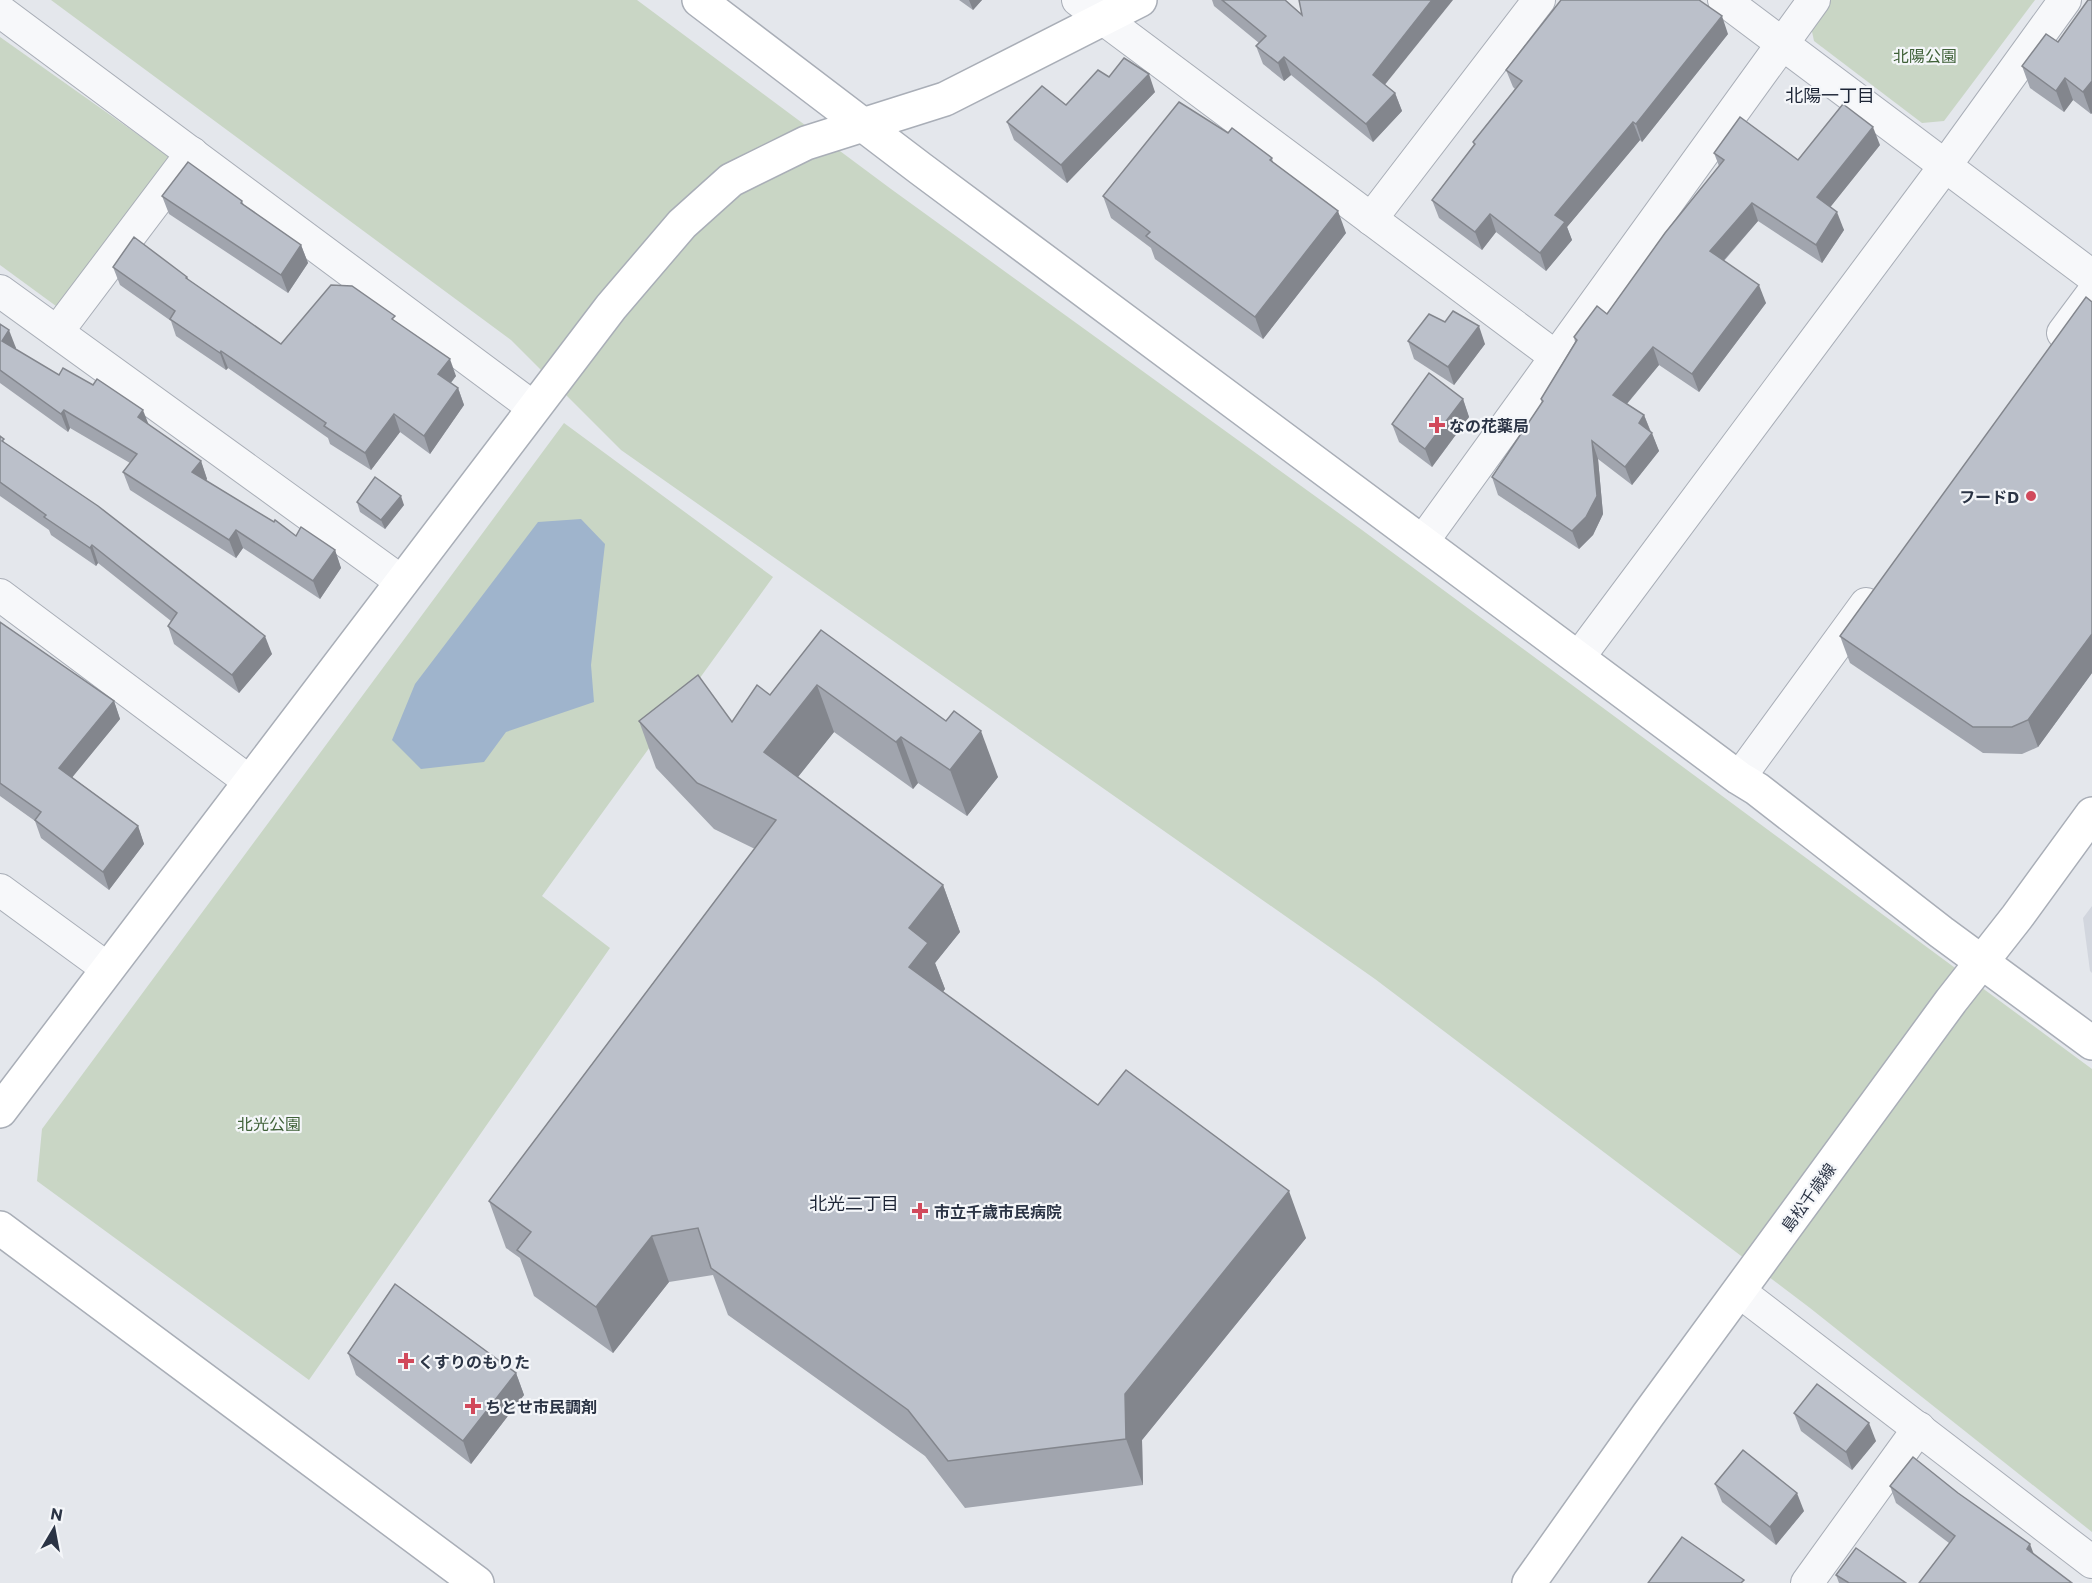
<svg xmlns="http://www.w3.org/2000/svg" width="2092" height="1583" font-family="Commissioner,'Noto Sans JP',sans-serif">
<rect width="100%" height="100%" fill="#e4e7ec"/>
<path fill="#d2d6de" d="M2092,906V973L2090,971L2083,918Z"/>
<g fill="#c9d6c5">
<path d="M51,0H637L891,189L1362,530L2092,1069V1532L1810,1308L1375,979L621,450L511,340Z"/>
<path d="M1827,0H2035L1944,121L1922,123L1814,41L1810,22Z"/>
<path d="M0,37L171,158L56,306L0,265Z"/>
<path d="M564,423L773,577L542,896L610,948L309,1380L37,1181L42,1129Z"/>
</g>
<path fill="#9fb4cc" d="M581,519L605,544L591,665L594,702L506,732L484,762L421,769L392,740L415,684L538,522Z"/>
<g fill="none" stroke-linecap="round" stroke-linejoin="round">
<g stroke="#a9aeb7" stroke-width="34">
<g id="street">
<path d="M1078,0L1556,357"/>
<path d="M1724,0L2092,276"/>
<path d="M0,11L534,408"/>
<path d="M1371,219L1539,0"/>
<path d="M0,291L402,582"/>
<path d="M57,332L192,153"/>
<path d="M2063,333L2092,294"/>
<path d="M1423,541L1814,0"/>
<path d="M0,595L250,782"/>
<path d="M1579,657L1945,166L2065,0"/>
<path d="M1739,778L1866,604"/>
<path d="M0,890L108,969"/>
<path d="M1740,1292L2092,1562"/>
<path d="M1807,1583L1919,1428"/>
</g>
</g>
<g stroke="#a9aeb7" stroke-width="36">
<g id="secondary">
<path d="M699,0L921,169L1739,778L1757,789L1941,932L2092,1043"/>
<path d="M0,1111L611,307L682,224L731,180L806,143L945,99L1140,0"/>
<path d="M0,1228L477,1583"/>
<path d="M1529,1583L1648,1415L1951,1001L2017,917L2092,814"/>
</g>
</g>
<use href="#street" stroke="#f7f8fa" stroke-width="32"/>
<use href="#secondary" stroke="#fff" stroke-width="33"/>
</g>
<g fill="#a1a5ae">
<path d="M959,0H982L973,10Z"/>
<path d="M1212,0H1285L1395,93L1402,111L1373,142L1291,75L1284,81L1263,64L1256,46L1259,43L1214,6Z"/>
<path d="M2092,0V113L2091,114L2073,100L2064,112L2030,88L2022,66L2058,42Z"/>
<path d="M1728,34L1642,142L1640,140L1567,227L1572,240L1546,271L1496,232L1482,250L1439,218L1432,200L1474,145L1473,142L1515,89L1513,87L1506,70Z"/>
<path d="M1109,77L1155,92L1067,183L1014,140L1007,122L1066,105Z"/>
<path d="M1228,133L1272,158L1273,162L1346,233L1263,339L1155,259L1151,248L1111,218L1103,196Z"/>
<path d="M1880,145L1830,207L1844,230L1822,263L1758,221L1724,261L1766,303L1699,392L1659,365L1627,404L1644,415L1659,451L1632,485L1598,459L1603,514L1593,535L1579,549L1498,495L1492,477L1542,403L1541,399L1575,342L1574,337L1607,314L1719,166L1714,153L1798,160Z"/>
<path d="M162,196L242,201L244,205L301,245L308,263L288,293L169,214Z"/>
<path d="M113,267L187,277L189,280L281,344L397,323L456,376L451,383L458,388L464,405L430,454L400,432L371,470L330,444L328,438L228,368L226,370L176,336L171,321L120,285Z"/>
<path d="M2092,302V673L2038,747L2022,754L1983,753L1850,663L1840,636Z"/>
<path d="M0,324L16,348L15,349L59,375L149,425L201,461L207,479L206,481L296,536L335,550L341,568L320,599L243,548L236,558L130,490L123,472L130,463L70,428L68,432L0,383Z"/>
<path d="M1408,341L1485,344L1454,385L1414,359Z"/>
<path d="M1463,399L1469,417L1432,467L1399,442L1392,424Z"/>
<path d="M0,436L5,443L272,654L239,693L174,644L168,626L171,621L98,563L96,566L51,535L49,530L0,496Z"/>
<path d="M357,502L404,505L385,529L360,512Z"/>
<path d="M0,622L114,701L120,719L72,777L138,826L144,844L109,890L41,838L35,821L0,796Z"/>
<path d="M821,630L998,777L967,816L918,783L913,789L834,732L798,777L943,885L960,932L935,963L945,989L943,992L1098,1105L1306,1238L1142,1440L1143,1485L965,1508L925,1456L728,1315L713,1275L669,1282L613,1353L534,1296L520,1258L506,1248L489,1201L755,849L714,829L656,768L639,721L732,722L770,695Z"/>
<path d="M348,1353L516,1373L524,1395L471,1464L356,1375Z"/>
<path d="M1794,1413L1876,1441L1852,1470L1801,1431Z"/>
<path d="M1715,1484L1804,1511L1776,1545L1722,1502Z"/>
<path d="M1890,1486L2034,1554L1949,1543L1896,1503Z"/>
<path d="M1836,1575L1906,1583H1839Z"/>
</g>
<g fill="#83868d">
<path d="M969,0H982L973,10Z"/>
<path d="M1432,0H1453L1379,92L1373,75Z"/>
<path d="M1722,16L1728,34L1642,142L1636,124Z"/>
<path d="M1284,57L1291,75L1284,81L1278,63Z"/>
<path d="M1149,74L1155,92L1067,183L1061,165Z"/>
<path d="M2065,78L2073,100L2064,112L2056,91Z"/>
<path d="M2092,81V113L2091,114L2083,92Z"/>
<path d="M1395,93L1402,111L1373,142L1366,124Z"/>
<path d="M1633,122L1640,140L1567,227L1572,240L1546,271L1540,253L1555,215Z"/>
<path d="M1873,127L1880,145L1824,215L1817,197Z"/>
<path d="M1752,203L1758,221L1716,269L1710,251Z"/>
<path d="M1338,211L1346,233L1263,339L1255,317Z"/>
<path d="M1837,212L1844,230L1822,263L1816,245Z"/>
<path d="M1490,214L1496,232L1482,250L1475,232Z"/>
<path d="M301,245L308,263L288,293L281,275Z"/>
<path d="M1759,285L1766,303L1699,392L1692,374Z"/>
<path d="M1479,326L1485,344L1454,385L1448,367Z"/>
<path d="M9,330L16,348L8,359L2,341Z"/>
<path d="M1653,347L1659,365L1619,413L1613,395Z"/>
<path d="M221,351L228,368L226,370L220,353Z"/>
<path d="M450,359L456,376L444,391L438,374Z"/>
<path d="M458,388L464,405L430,454L424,436Z"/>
<path d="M1463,399L1469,417L1432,467L1425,449Z"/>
<path d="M64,410L70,428L68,432L61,414Z"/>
<path d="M143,410L150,428L138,417Z"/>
<path d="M394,414L400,432L371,470L365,453Z"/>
<path d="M1644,415L1651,433L1639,423Z"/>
<path d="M1652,433L1659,451L1632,485L1625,467Z"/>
<path d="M1592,441L1598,459L1603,514L1593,535L1579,549L1572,531Z"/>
<path d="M201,461L207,479L199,490L192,472Z"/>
<path d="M401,496L404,505L385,529L381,520Z"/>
<path d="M236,530L243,548L236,558L229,540Z"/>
<path d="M92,545L98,563L96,566L90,548Z"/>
<path d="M335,550L341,568L320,599L313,581Z"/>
<path d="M2092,634V673L2038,747L2028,720Z"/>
<path d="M265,636L272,654L239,693L232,675Z"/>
<path d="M817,685L834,732L781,798L764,752Z"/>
<path d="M114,701L120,719L66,785L59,768Z"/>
<path d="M981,731L998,777L967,816L950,770Z"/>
<path d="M901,737L918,783L913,789L896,742Z"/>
<path d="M138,826L144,844L109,890L103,872Z"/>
<path d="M943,885L960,932L935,963L945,989L925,1014L909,967V928Z"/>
<path d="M1289,1191L1306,1238L1142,1440L1143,1485L1126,1439L1125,1394Z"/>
<path d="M652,1236L669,1282L613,1353L596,1307Z"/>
<path d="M516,1373L524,1395L471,1464L463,1441Z"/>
<path d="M1869,1423L1876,1441L1852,1470L1846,1452Z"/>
<path d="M1797,1493L1804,1511L1776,1545L1770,1527Z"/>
<path d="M2030,1544L2036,1560L2027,1549Z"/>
</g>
<g fill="#bbc0ca" stroke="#83868d" stroke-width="1.5">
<path d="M1222,0H1285L1302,15L1299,0H1432L1373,75L1395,93L1366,124L1284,57L1278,63L1256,46L1266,36Z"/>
<path d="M1561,0H1699L1722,16L1636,124L1633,122L1555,215L1565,222L1540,253L1490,214L1475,232L1432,200L1475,144L1473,142L1522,81L1506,70Z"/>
<path d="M2088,0H2092V81L2083,92L2065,78L2056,91L2022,66L2046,34L2058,42Z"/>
<path d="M1124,58L1149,74L1061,165L1007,122L1042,86L1066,105L1098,70L1109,77Z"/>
<path d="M1179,102L1228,133L1232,128L1272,158L1270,160L1338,211L1255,317L1146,236L1150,232L1103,196Z"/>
<path d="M1843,104L1873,127L1817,197L1837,212L1816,245L1752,203L1710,251L1759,285L1692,374L1653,347L1613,395L1644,415L1639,423L1652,433L1625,467L1592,441L1597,496L1586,517L1572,531L1492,477L1543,401L1541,399L1577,340L1574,337L1597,306L1607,314L1665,233L1724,160L1714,153L1740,117L1798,160Z"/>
<path d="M188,162L242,201L241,203L301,245L281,275L162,196Z"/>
<path d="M134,237L187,277L186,278L281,344L331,285L352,286L395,316L392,319L450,359L438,374L458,388L424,436L394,414L365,453L324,426L326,423L221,351L220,353L170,319L175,311L113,267Z"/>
<path d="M2086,297L2092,302V634L2028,720L2012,727H1973L1840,636Z"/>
<path d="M1453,311L1479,326L1448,367L1408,341L1429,314L1445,322Z"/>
<path d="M0,324L9,330L2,341L59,375L63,368L93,385L97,379L143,410L138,417L201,461L192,472L274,522L275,520L296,536L301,527L335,550L313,581L236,530L229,540L123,472L137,454L64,410L61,414L0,370Z"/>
<path d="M1429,373L1463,399L1425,449L1392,424Z"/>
<path d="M0,436L4,439L2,441L98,506L265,636L232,675L168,626L177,613L92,545L90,548L44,517L46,515L0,482Z"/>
<path d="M375,477L401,496L381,520L357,502Z"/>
<path d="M0,622L114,701L59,768L138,826L103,872L35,820L41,812L0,783Z"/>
<path d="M821,630L946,721L954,711L981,731L950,770L901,737L896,742L817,685L764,752L943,885L909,928L928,943L909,967L1098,1105L1126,1070L1289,1191L1125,1394L1126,1439L948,1461L908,1410L711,1268L698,1228L652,1236L596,1307L517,1250L531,1232L489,1201L776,820L697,783L639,721L698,675L732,722L757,685L770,695Z"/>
<path d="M395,1284L516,1373L463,1441L348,1353Z"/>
<path d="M1817,1384L1869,1423L1846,1452L1794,1413Z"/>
<path d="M1743,1450L1797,1493L1770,1527L1715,1484Z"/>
<path d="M1913,1457L1958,1493L2030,1544L2027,1549L2072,1583H1919L1955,1536L1890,1486Z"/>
<path d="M1682,1537L1744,1580L1741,1583H1648Z"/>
<path d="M1856,1548L1906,1583H1849L1836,1575Z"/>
</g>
<g fill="#d1495b" stroke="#f4f6f9" stroke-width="2">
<path d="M1434 416h6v6h6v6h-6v6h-6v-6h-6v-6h6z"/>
<circle cx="2031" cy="496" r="6"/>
<path d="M917 1202h6v6h6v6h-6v6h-6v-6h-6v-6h6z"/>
<path d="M403 1352h6v6h6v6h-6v6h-6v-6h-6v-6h6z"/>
<path d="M470 1397h6v6h6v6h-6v6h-6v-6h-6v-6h6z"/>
</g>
<g text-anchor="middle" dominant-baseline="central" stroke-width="4.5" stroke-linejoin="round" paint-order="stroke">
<g font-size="16" fill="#3f6138" stroke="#f4f6f9">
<text x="1925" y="55">北陽公園</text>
<text x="269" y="1123">北光公園</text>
</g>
<g font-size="16" font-weight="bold" fill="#2b3445" stroke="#f4f6f9" text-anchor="start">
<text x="1449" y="425">なの花薬局</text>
<text x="2019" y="496" text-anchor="end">フードD</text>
<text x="934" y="1211">市立千歳市民病院</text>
<text x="418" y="1361">くすりのもりた</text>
<text x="485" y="1406">ちとせ市民調剤</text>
</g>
<g font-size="16" fill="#2b3445" stroke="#f4f6f9">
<text transform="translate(1808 1197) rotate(-54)">島松千歳線</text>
</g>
<g font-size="18" fill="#1d2536" stroke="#f4f6f9">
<text x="1830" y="95">北陽一丁目</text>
<text x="854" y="1203">北光二丁目</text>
</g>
</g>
<g transform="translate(54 1529) rotate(10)" stroke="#f4f6f9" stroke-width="4.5" paint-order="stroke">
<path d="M0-4.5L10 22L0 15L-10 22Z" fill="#2b3445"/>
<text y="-9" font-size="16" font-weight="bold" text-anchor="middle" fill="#2b3445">N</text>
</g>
</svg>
